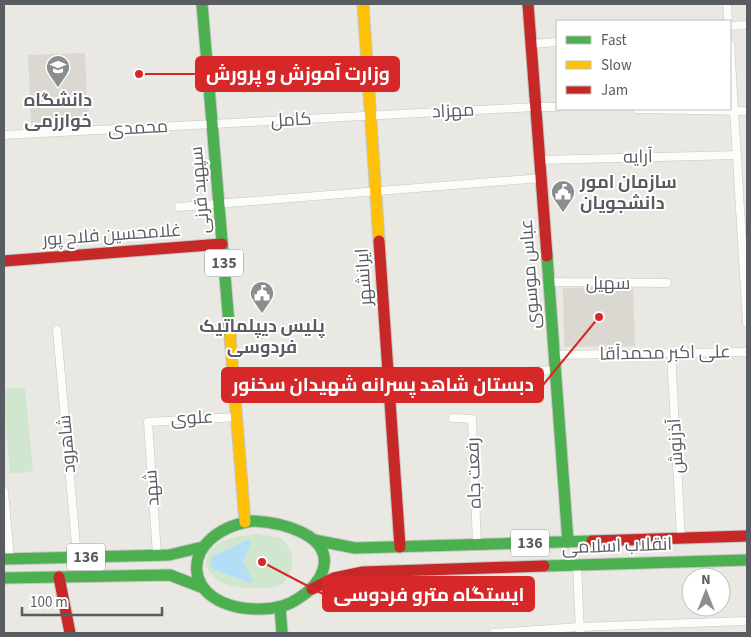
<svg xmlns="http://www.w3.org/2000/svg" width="751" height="637" font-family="'Source Sans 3',Cairo,sans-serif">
<rect width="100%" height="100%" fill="#e9e8e3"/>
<g fill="#dbd8d2">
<path d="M85,53L88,120L31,123L28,55Z"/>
<path d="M633,286L635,346L564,347L563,288Z"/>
</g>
<g fill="#d1e6ce" fill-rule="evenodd">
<path d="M25,387L33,471L10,474L4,407V389Z"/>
<path d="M259,534L281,538C295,551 296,568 284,583C274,588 265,588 254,588C238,588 213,585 207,567C205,560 207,554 212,549C223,538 244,535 259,534ZM251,542L243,562L213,569Z"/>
</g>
<path fill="#b4def6" d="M250,539L251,542L243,562L253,581L250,583L213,569L210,563L212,557Z"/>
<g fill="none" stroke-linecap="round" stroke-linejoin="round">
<g stroke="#c6c6c5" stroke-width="9">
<g id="street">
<path d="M727,4L728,21"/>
<path d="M730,26L747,25"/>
<path d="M531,44L557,42"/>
<path d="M730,44L747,323"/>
<path d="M637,109L747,111"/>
<path d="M4,135L536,107H557"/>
<path d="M539,160L737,155"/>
<path d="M179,207L541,178"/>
<path d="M548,282L667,283"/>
<path d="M57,330L77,557"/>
<path d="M671,353L681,538"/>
<path d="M553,355L747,352"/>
<path d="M465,375L555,370"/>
<path d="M453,418L472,419L477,545"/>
<path d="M4,491L10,559"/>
<path d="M157,555L148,422L237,417"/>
<path d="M577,565L580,633"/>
<path d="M494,633L579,627L747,621"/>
</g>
</g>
<g stroke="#c5c5c3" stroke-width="13">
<g id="fast">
<path d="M202,4L230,336"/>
<path d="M547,256L568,542"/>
<path d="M252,521C277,522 334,533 323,570C319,582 310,591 299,598C288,606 274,609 260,609C179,610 175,534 252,521Z"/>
<path d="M314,540L355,548L592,541"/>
<path d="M4,559L169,555L203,547"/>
<path d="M544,566L747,560"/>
<path d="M4,578L170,575L201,587"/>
<path d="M280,607L282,633"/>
</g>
</g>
<g stroke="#c5c5c3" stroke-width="13">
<g id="slow">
<path d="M363,4L379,241"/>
<path d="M230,336L245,522"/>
</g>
</g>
<g stroke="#c5c5c3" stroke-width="13">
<g id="jam">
<path d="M528,4L547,256"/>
<path d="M379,241L400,547"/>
<path d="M4,261L222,244"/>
<path d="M592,541L747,536"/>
<path d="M59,577L70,633"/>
<path d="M312,589L334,578L363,572L544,566"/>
</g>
</g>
<use href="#street" stroke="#fcfcfb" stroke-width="8"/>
<use href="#fast" stroke="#4caf50" stroke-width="11"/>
<use href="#slow" stroke="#ffc107" stroke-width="11"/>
<use href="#jam" stroke="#c62828" stroke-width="11"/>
</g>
<defs>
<g id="university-pin" transform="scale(1.25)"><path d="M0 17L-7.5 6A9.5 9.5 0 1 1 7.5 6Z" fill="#8b8e8e" stroke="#fff"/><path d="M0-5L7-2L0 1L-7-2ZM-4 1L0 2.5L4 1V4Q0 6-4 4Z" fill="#fff"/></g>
<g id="civic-pin" transform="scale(1.25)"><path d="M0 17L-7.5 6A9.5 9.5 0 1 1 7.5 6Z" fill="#8b8e8e" stroke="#fff"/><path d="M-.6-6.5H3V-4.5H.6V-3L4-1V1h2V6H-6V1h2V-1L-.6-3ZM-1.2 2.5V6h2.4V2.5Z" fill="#fff"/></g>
</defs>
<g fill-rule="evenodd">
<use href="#university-pin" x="58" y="67"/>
<use href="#civic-pin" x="563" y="192"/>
<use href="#civic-pin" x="262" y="293"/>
</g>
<g text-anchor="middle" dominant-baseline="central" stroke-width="4" stroke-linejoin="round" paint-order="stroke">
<g fill="#fff" stroke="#8b8e90" stroke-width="1">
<rect x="205" y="249.5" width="38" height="27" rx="4"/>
<rect x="511" y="529.5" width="38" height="27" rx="4"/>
<rect x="67" y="543.5" width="38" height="27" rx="4"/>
</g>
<g font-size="16" font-weight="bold" fill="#595d61">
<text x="224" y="263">135</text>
<text x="530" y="543">136</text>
<text x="86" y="557">136</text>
</g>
<g font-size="18" font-weight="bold" fill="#595d61" stroke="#fff">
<text x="58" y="100">دانشگاه<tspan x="58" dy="21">خوارزمی</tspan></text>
<text x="580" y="182" text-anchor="start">سازمان امور<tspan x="580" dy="21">دانشجویان</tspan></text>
<text x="262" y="326">پلیس دیپلماتیک<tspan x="262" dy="21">فردوسی</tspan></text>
</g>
<g font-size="18" fill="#595d61" stroke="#fff">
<text transform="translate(453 111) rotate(-3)">مهزاد</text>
<text transform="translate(291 120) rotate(-3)">کامل</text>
<text transform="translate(138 128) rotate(-3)">محمدی</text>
<text transform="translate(638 157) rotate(-1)">آرایه</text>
<text transform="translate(200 190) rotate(-95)">سپهبد قرنی</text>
<text transform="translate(112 235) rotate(-4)">غلامحسین فلاح‌ پور</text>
<text transform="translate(530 274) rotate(-94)">عباس موسوی</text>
<text transform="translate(364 277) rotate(-94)">ایرانشهر</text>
<text x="608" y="283">سهیل</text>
<text transform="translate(665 353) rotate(-1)">علی اکبر محمدآقا</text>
<text transform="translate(192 418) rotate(-3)">علوی</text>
<text transform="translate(67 444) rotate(-95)">شاهرود</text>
<text transform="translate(676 446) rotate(-93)">آذرنوش</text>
<text transform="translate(474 473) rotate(-92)">رفعت جاه</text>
<text transform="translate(152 488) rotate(-94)">شهد</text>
<text transform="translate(617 546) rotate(-2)">انقلاب اسلامی</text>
</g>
</g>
<path fill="none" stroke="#d62828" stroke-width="2" d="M139 74L196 74M599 317L543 385M262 562L323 594"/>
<g fill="#d62828" stroke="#fff" stroke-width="2">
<circle cx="139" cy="74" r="5"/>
<circle cx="599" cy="317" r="5"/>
<circle cx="262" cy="562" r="5"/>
</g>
<g fill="#d62828" stroke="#d62828" stroke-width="2">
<rect x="196" y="57" width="203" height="34" rx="5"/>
<rect x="222" y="368" width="321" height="34" rx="5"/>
<rect x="323" y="577" width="211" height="34" rx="5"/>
</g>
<g font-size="19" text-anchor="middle" font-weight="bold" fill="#fff">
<text x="298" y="80">وزارت آموزش و پرورش</text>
<text x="383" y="391">دبستان شاهد پسرانه شهیدان سخنور</text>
<text x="429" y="601">ایستگاه مترو فردوسی</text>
</g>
<rect width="751" height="637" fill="none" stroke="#595d61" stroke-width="10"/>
<rect x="556" y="20" width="175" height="90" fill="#ffffff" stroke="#bdbec0"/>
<rect x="566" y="36" width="25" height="8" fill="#4caf50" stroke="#bdbec0"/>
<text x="601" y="45" font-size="15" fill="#595d61">Fast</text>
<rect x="566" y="61" width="25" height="8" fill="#ffc107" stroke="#bdbec0"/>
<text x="601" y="70" font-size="15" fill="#595d61">Slow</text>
<rect x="566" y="86" width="25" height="8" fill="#c62828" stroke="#bdbec0"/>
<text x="601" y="95" font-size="15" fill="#595d61">Jam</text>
<g transform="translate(706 592)"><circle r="24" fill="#ffffff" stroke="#bdbec0"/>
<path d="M0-4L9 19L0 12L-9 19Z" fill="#8b8e8e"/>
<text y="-8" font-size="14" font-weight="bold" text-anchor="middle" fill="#595d61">N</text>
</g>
<path d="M22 607v8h140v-8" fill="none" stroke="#595d61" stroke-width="2.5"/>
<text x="30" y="607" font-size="15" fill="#595d61" stroke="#ffffff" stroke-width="4" paint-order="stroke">100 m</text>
</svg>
